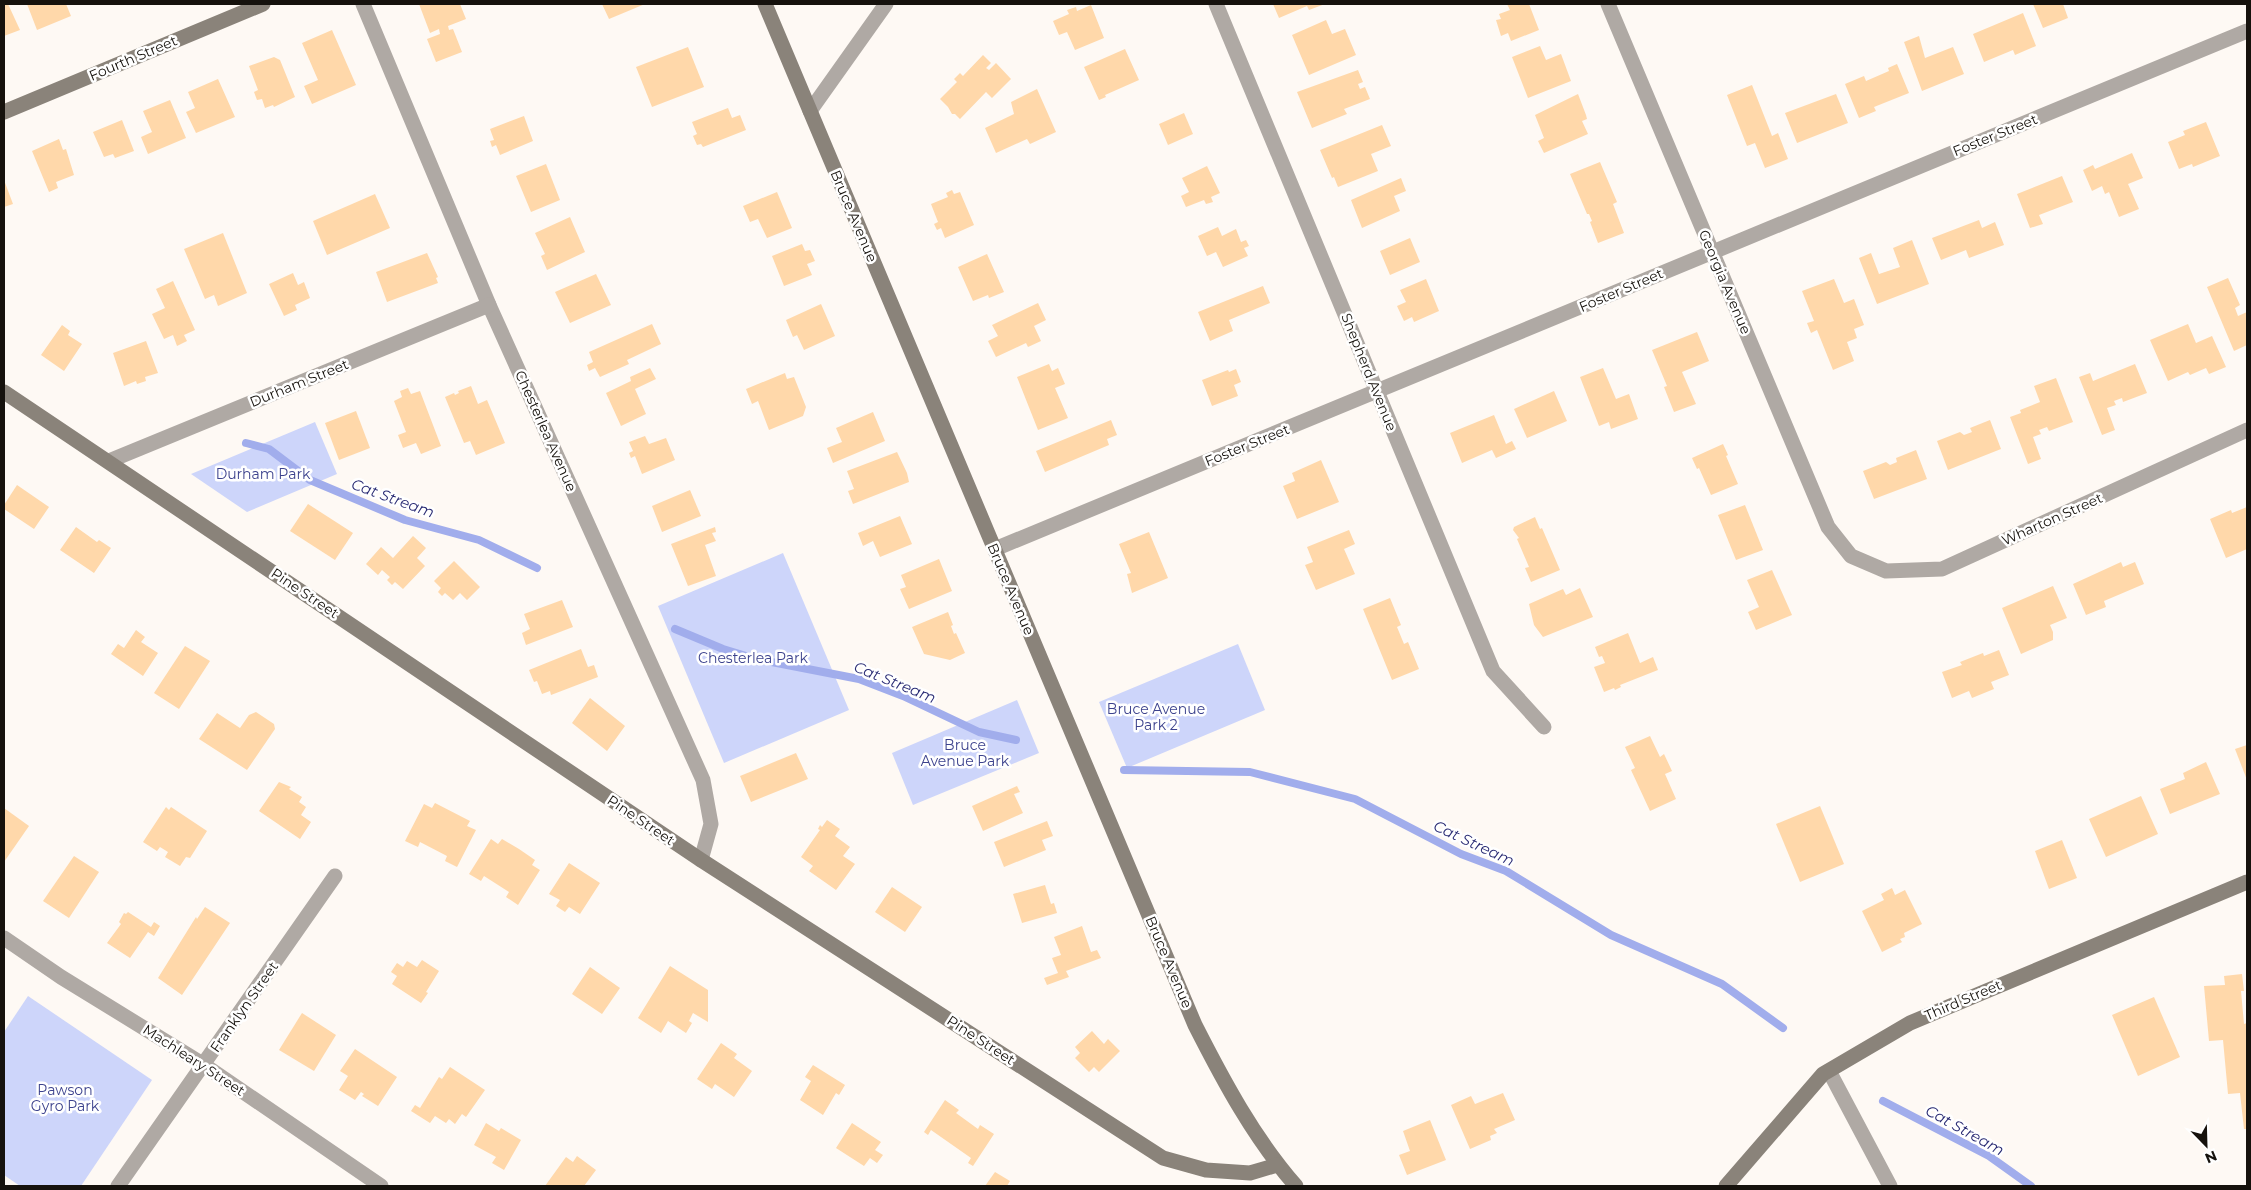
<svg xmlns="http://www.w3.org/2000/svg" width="2251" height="1190" font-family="Montserrat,sans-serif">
<rect width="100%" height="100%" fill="#fef9f4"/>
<g fill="#cdd5fa">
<path d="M315,422L337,474L247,512L191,474Z"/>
<path d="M783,553L849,710L724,763L658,606Z"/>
<path d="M1238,644L1265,710L1127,768L1099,702Z"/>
<path d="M1017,700L1039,753L913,805L892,753Z"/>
<path d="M28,996L152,1080L81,1186H20L4,1175V1032Z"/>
</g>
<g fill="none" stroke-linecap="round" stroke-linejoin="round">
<g stroke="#a1adec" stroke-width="8">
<path d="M246,443L269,449L310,480L405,520L479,540L537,568"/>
<path d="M675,629L723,649L756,659L859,679L903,696L979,732L1016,740"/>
<path d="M1124,770L1250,772L1355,799L1461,854L1506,871L1611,935L1722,984L1783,1028"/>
<path d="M1883,1101L1989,1156L2031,1186"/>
</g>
</g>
<g fill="#ffd8aa">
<path d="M4,4H8L20,30L4,36Z"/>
<path d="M27,4H66L71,16L37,30Z"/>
<path d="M419,4H460L466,19L448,26L449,30L453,29L462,52L436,62L427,39L440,34L439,29L430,33Z"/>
<path d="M602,4H645L609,19Z"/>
<path d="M1273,4H1325L1309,10L1307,6L1279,18Z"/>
<path d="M1507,4H1529L1539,30L1511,41L1508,33L1501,36L1496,20L1501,19L1499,14L1510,10Z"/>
<path d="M2033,4H2063L2068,18L2043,28Z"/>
<path d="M1091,5L1104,38L1075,50L1067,32L1059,35L1053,21L1069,14L1067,10L1076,7L1077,11Z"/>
<path d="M2023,13L2036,46L2015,55L2013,50L1984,62L1973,34Z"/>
<path d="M1326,20L1332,34L1345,29L1356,55L1309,75L1292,35Z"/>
<path d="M332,30L356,85L312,104L304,86L318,80L302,43Z"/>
<path d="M1919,36L1925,58L1953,47L1964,74L1922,91L1904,42Z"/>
<path d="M1540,46L1546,60L1561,54L1571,81L1528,98L1512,57Z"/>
<path d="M688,47L704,87L652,107L636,67Z"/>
<path d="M1125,49L1139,80L1105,95L1106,97L1099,100L1084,67Z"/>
<path d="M983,55L991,63L986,68L989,70L996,63L1011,79L992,98L986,92L960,119L955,114H952L948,107L940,99L957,82L954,79L960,73L963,76Z"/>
<path d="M274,57L280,60L295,97L274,107L273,105L265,108L262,99L257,100L254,92L258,90L249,66Z"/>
<path d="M1897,64L1909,93L1874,107L1876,111L1859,118L1845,84L1864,76L1866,81L1889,71L1888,68Z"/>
<path d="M1358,70L1363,82L1358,84L1360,89L1365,87L1370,99L1344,109L1347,114L1312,128L1297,92Z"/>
<path d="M218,79L235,117L196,133L186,112L195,108L188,92Z"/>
<path d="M1752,85L1772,136L1778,133L1788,159L1765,168L1755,143L1747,146L1727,95Z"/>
<path d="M1037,89L1056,132L1030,144L1027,139L996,153L985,128L1014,114L1011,102Z"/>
<path d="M1578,94L1586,115L1587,119L1582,121L1588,134L1544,153L1538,141L1544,138L1535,115Z"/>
<path d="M1836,94L1848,123L1797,143L1785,113Z"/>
<path d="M170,100L186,138L148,154L141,137L152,132L143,111Z"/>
<path d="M728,108L732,118L740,115L746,130L703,147L701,144L697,145L693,136L697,134L692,122Z"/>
<path d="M1184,113L1193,134L1168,145L1159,124Z"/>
<path d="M524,116L533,141L500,155L496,145L492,147L490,141L494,140L490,129Z"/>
<path d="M122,120L134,151L115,158L113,154L104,157L93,132Z"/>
<path d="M2206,122L2220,156L2193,167L2192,164L2179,169L2168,142L2185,135L2183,131Z"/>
<path d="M1382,125L1391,146L1371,154L1378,171L1338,187L1334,177L1332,178L1320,150Z"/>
<path d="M59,139L63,150L66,149L74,175L56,182L58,188L49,192L32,151Z"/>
<path d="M2132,153L2143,178L2128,184L2139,209L2119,217L2109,192L2105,194L2102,186L2092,191L2083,170L2093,165L2095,169Z"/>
<path d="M1600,162L1617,202L1613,204L1624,233L1598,243L1590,222L1592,221L1589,214H1587L1570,174Z"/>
<path d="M546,164L560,200L531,212L516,176Z"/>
<path d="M1207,166L1220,193L1211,197L1213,202L1206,204L1204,200L1186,207L1181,196L1189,192L1182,178Z"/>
<path d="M2062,176L2073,202L2039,215L2043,224L2030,228L2017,194Z"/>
<path d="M1401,178L1406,191L1394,196L1400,211L1362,228L1351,200Z"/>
<path d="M4,180L13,204L4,207Z"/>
<path d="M952,190L954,194L960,192L974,225L945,238L941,228L937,230L934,224L938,222L931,204L948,197L946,193Z"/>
<path d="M777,192L792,228L767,238L758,219L750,222L743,206Z"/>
<path d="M375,194L390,228L327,255L313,221Z"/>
<path d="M570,217L585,252L547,270L541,256L545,254L535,233Z"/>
<path d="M1979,220L1982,228L1995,222L2004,245L1969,258L1966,250L1941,260L1932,238Z"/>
<path d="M1218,227L1222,236L1236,229L1241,242L1246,240L1249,246L1244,248L1248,256L1223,267L1216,252L1207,256L1198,236Z"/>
<path d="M223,233L247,293L218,306L214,295L205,299L184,249Z"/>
<path d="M1410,238L1420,262L1390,275L1380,251Z"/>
<path d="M1912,240L1929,284L1877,304L1859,258L1871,253L1879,274L1900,267L1893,248Z"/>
<path d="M802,244L805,251L810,250L815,261L807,264L812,275L784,286L772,256Z"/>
<path d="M427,253L438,277L436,278L438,283L387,302L376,272Z"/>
<path d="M987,254L1004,292L989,298L988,295L973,301L958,267Z"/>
<path d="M293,273L298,285L304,282L310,298L295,305L297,310L284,316L269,284Z"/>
<path d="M596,274L611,305L570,323L555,292Z"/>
<path d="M2228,278L2240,305L2235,308L2238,316L2247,312V345L2234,351L2207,287Z"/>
<path d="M1426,279L1439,311L1414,322L1412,317L1404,321L1397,306L1406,302L1400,290Z"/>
<path d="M1834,279L1844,303L1854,299L1864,325L1854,329L1857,338L1847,342L1854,361L1833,370L1817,330L1811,333L1807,323L1814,321L1802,291Z"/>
<path d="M173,281L195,330L184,335L187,341L177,346L173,335L164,339L152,314L165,308L156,289Z"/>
<path d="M1263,286L1270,303L1229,320L1233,331L1210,341L1198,312Z"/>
<path d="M1038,303L1046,320L1034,326L1041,341L1028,347L1026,343L996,357L988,341L998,336L992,325Z"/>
<path d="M821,304L835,336L804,350L797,335L793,337L786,320Z"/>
<path d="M652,324L661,344L627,360L629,364L600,377L595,368L589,371L587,365L593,362L589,352Z"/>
<path d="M2188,324L2196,343L2212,336L2226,367L2209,374L2206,368L2190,375L2188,372L2168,381L2150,340Z"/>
<path d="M62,325L70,331L68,335L82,344L64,371L41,355Z"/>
<path d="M1697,332L1709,361L1682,372L1696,404L1674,412L1664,387L1667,386L1652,350Z"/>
<path d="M146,341L158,373L145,377L146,381L137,384L136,381L124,386L113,353Z"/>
<path d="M1049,364L1052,371L1058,368L1065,384L1055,388L1068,418L1038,430L1017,377Z"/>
<path d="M2135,364L2147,393L2123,402L2122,398L2114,401L2116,405L2107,408L2115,430L2102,435L2079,377L2090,373L2093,381Z"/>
<path d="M650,368L656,379L635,389L646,414L621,426L606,393L631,381L630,377Z"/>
<path d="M1603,368L1616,399L1629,394L1638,419L1611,429L1609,422L1599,426L1580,377Z"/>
<path d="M1236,369L1241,382L1234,385L1238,396L1212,406L1202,380L1228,370L1229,372Z"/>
<path d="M785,373L787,379L794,377L806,407L803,416L769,430L758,401L752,404L746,389Z"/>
<path d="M2056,378L2073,422L2049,431L2047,427L2039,430L2041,434L2033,437L2041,459L2028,464L2010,417L2021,413L2020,410L2040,402L2034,386Z"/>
<path d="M471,386L478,404L487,400L505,443L476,455L470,441L464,443L445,397L454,393L455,395L459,393L458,391Z"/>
<path d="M408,388L411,394L420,391L441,446L421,454L416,443L403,448L398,435L406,432L394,401L402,397L400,391Z"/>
<path d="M1554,391L1567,421L1527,438L1514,409Z"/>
<path d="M356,411L370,448L339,460L325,423Z"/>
<path d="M873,412L885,441L833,463L827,448L842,442L836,428Z"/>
<path d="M1494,415L1506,444L1512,441L1516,449L1496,458L1492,450L1462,463L1450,433Z"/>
<path d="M1111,420L1117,435L1107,439L1109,445L1045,472L1036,451Z"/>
<path d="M1990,420L2001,449L1948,470L1937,441L1960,432L1964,435L1972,432L1970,428Z"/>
<path d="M645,436L649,444L666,438L675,460L642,474L635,456L631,458L629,453L633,451L629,442Z"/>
<path d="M1723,444L1728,455L1726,456L1738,484L1711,495L1699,468L1697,469L1692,458Z"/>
<path d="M1916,450L1927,479L1874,499L1863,471L1886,462L1890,465L1897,462L1896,458Z"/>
<path d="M897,452L907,473L909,482L853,504L848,491L854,489L847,471Z"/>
<path d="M1321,460L1339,502L1297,519L1283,486L1295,481L1292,473Z"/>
<path d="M17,485L49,507L34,529L4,509V505Z"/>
<path d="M690,490L701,516L662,532L652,506Z"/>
<path d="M308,504L353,533L335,560L290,531Z"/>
<path d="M1745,505L1763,550L1736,560L1718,515Z"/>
<path d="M2247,507V549L2226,558L2210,519L2231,510L2232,513Z"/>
<path d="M900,516L912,544L880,557L873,541L863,546L858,533Z"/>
<path d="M1535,517L1540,529L1542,528L1560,570L1531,582L1525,568L1529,567L1517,539L1519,538L1513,530L1514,527Z"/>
<path d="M76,527L97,542L99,540L111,548L94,573L60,550Z"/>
<path d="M715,527L716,532L712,533L716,541L705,545L716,576L688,586L671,544Z"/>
<path d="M1349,530L1355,544L1344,549L1355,574L1316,590L1305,565L1313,562L1307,547Z"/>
<path d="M1149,532L1168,578L1132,593L1127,574L1131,573L1119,544Z"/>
<path d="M413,536L426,548L417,558L425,566L403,589L395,582L392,585L387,580L390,577L382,570L378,575L366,564L381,547L393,558Z"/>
<path d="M939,559L952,591L909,609L900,589L906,587L901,575Z"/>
<path d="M454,561L480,587L467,600L460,593L453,600L445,593L442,596L438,592L441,588L434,581Z"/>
<path d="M2121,562L2123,567L2135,562L2144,584L2104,601L2106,607L2086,615L2073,584Z"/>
<path d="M1772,570L1792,615L1756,630L1748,612L1759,607L1747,580Z"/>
<path d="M2053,586L2067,618L2050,625L2053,632V640L2021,654L2002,608Z"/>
<path d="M1580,588L1593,617L1543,637L1534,625L1529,604L1563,589L1566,595Z"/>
<path d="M1390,598L1401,625L1397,627L1404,644L1408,642L1419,669L1392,680L1363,609Z"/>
<path d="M562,600L573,627L526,645L522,633L530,629L524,614Z"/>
<path d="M948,612L953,625L951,626L954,634L956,633L965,653L950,660L924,654L912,627Z"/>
<path d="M136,630L145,637L141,642L158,653L143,676L111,654L118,644L124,648Z"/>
<path d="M1628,633L1640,663L1653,657L1658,670L1620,685L1621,687L1615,690L1614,688L1604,692L1594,667L1605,663L1602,656L1599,657L1595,647Z"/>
<path d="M185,646L210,661L179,709L154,693Z"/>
<path d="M581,649L588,667L594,665L598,677L551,695L550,691L542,694L537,681L534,682L529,670Z"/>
<path d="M1999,650L2009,675L1991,682L1994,689L1972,698L1969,691L1952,698L1942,672L1962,665L1960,662L1983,653L1984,656Z"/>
<path d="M590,698L625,726L607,751L572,723Z"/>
<path d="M256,712L274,724L275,729L247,770L199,739L217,713L240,728L249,715Z"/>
<path d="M1650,736L1660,757L1664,754L1672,771L1665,774L1676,799L1650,811L1631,770L1635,768L1625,747Z"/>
<path d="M2247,745V780L2235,749Z"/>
<path d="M796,753L808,779L751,802L740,776Z"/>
<path d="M2206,762L2220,794L2170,814L2160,789L2185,779L2183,773Z"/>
<path d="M279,782L291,787L289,789L302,797L299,802L306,807L301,815L311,822L300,839L259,811Z"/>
<path d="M1017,786L1020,792L1014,794L1023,813L983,831L972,806Z"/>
<path d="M2141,796L2158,834L2106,857L2089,819Z"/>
<path d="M435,803L470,821L467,826L476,830L457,867L445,861L447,856L420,842L418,847L405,841L424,804L432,808Z"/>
<path d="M1820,806L1844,864L1800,882L1776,824Z"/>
<path d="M166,807L169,810L171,807L207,831L190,858L186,857L180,866L165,857L168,852L160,847L157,851L143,842Z"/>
<path d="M4,808L29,826L4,862Z"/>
<path d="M827,820L840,829L835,836L850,847L843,856L855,864L836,890L809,871L813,866L801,857L820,830L818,829L820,825L822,827Z"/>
<path d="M1047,821L1053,836L1042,840L1046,850L1004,867L994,842Z"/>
<path d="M491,839L498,844L502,839L519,849L535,860L532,865L540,870L518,905L506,897L509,892L484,876L481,881L469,874Z"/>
<path d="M2062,840L2077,878L2049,889L2035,851Z"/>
<path d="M74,856L99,872L69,918L43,901Z"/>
<path d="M569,863L600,883L580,914L569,907L565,912L556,906L560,900L549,894Z"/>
<path d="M1045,885L1051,904L1054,903L1057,913L1022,923L1013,894Z"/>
<path d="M892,887L922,907L905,932L875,912Z"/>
<path d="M1892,888L1895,895L1905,890L1922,924L1904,933L1905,937L1900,939L1902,942L1882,952L1862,911L1884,900L1881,894Z"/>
<path d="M205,907L230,923L182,995L158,978L196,917L197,919Z"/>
<path d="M128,912L151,927L154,922L160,926L154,936L148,932L130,958L107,943L121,924L119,922L124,913L126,914Z"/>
<path d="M1082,926L1091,952L1097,950L1101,958L1066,971L1069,977L1047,985L1044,978L1058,973L1052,958L1061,955L1054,937Z"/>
<path d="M422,960L439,971L426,992L428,993L421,1003L392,984L397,976L391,972L397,963L403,967L407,961L417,967Z"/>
<path d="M670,966L708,990V1022L693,1013L689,1021L692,1023L686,1033L668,1021L661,1033L638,1018Z"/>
<path d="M590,967L620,988L602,1014L572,994Z"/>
<path d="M2242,974L2244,991H2241L2244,1024L2247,1023V1129H2244L2240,1093L2228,1094L2223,1040L2209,1041L2204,986L2225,985L2224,976Z"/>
<path d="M2154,997L2180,1057L2138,1076L2112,1015Z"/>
<path d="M302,1013L336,1035L314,1071L279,1050Z"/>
<path d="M1092,1031L1104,1044L1108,1039L1120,1051L1099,1072L1094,1067L1089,1072L1075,1058L1080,1053L1075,1047Z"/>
<path d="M721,1043L737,1054L734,1058L752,1071L734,1097L715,1084L712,1089L697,1079Z"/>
<path d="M355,1049L397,1077L378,1106L362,1096L364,1094L361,1092L355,1100L339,1090L348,1076L340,1071Z"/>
<path d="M813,1065L845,1085L839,1095L836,1093L823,1115L800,1100L811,1081L805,1077Z"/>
<path d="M450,1067L485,1090L466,1117L462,1114L455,1124L449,1119L446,1123L435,1116L430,1123L411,1111L415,1105L420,1108L439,1077L442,1079Z"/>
<path d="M1503,1093L1515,1120L1494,1129L1497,1133L1490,1136L1491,1140L1470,1149L1451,1105L1471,1096L1475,1104Z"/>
<path d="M945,1100L959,1110L956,1113L978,1129L980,1125L994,1134L973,1166L968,1163L971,1158L931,1130L928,1135L924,1132Z"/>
<path d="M1430,1120L1446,1160L1407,1175L1399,1155L1410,1151L1403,1131Z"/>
<path d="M486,1123L499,1131L501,1128L521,1140L504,1170L492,1163L496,1157L474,1145Z"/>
<path d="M852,1123L881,1142L875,1150L883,1155L877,1163L870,1158L864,1166L836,1148Z"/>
<path d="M577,1156L596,1170L584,1186H545L566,1157L573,1162Z"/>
<path d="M995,1172L1010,1181L1007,1186H985Z"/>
</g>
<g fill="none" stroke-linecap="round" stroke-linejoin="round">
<g stroke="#afa9a4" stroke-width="15">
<path d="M363,4L489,305L703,780L711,824L701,860"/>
<path d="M1216,4L1493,671L1544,727"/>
<path d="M1608,4L1828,527L1851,556L1886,571L1942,569L2247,430"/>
<path d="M810,111L886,4"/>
<path d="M109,461L489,305"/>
<path d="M995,549L2247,31"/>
<path d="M4,938L61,977L204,1065L381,1186"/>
<path d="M1829,1071L1890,1186"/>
<path d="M118,1186L335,876"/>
</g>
<g stroke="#8a837a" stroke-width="15">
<path d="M765,4L1195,1025C1224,1082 1254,1138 1296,1186"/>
<path d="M4,112L263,4"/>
<path d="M4,392L701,860L1163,1158L1206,1170L1250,1173L1277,1165"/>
<path d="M1726,1186L1823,1074L1910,1023L2247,882"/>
</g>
</g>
<g text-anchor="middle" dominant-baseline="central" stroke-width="5" stroke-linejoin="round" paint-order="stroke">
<g font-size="14" fill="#16120d" stroke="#fff">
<text transform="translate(133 58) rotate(-23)">Fourth Street</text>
<text transform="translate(1995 135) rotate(-22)">Foster Street</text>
<text transform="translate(854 216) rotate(67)">Bruce Avenue</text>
<text transform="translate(1725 282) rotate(67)">Georgia Avenue</text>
<text transform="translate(1621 290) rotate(-23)">Foster Street</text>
<text transform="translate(1369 372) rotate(68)">Shepherd Avenue</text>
<text transform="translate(299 383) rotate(-22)">Durham Street</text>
<text transform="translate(546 431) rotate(66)">Chesterlea Avenue</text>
<text transform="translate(1247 445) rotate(-22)">Foster Street</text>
<text transform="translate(2052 519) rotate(-24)">Wharton Street</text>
<text transform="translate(1011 589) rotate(67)">Bruce Avenue</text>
<text transform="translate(305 593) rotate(34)">Pine Street</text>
<text transform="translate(641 820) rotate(34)">Pine Street</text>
<text transform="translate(1169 962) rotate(67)">Bruce Avenue</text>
<text transform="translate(1963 1000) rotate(-23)">Third Street</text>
<text transform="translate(244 1007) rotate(-55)">Franklyn Street</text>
<text transform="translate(981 1040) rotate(33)">Pine Street</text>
<text transform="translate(194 1060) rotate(33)">Machleary Street</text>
</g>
<g font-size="14" fill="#3c428d" stroke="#fff">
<text x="263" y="474">Durham Park</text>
<text x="753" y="658">Chesterlea Park</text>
<text x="1156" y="709">Bruce Avenue<tspan x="1156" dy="16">Park 2</tspan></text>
<text x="965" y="745">Bruce<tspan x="965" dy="16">Avenue Park</tspan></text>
<text x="65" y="1090">Pawson<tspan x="65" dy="16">Gyro Park</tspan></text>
</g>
<g font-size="15" font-style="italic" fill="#282a73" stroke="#fff">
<text transform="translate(393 498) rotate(20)">Cat Stream</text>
<text transform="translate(895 682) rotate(22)">Cat Stream</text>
<text transform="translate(1474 843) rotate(25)">Cat Stream</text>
<text transform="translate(1965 1130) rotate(29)">Cat Stream</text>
</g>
</g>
<rect width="2251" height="1190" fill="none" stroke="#16120d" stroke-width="10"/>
<g transform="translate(2206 1145) rotate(157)" stroke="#ffffff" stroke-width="4" paint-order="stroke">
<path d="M0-4L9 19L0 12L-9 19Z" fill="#16120d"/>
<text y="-8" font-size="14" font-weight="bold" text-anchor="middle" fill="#16120d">N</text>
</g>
</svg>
